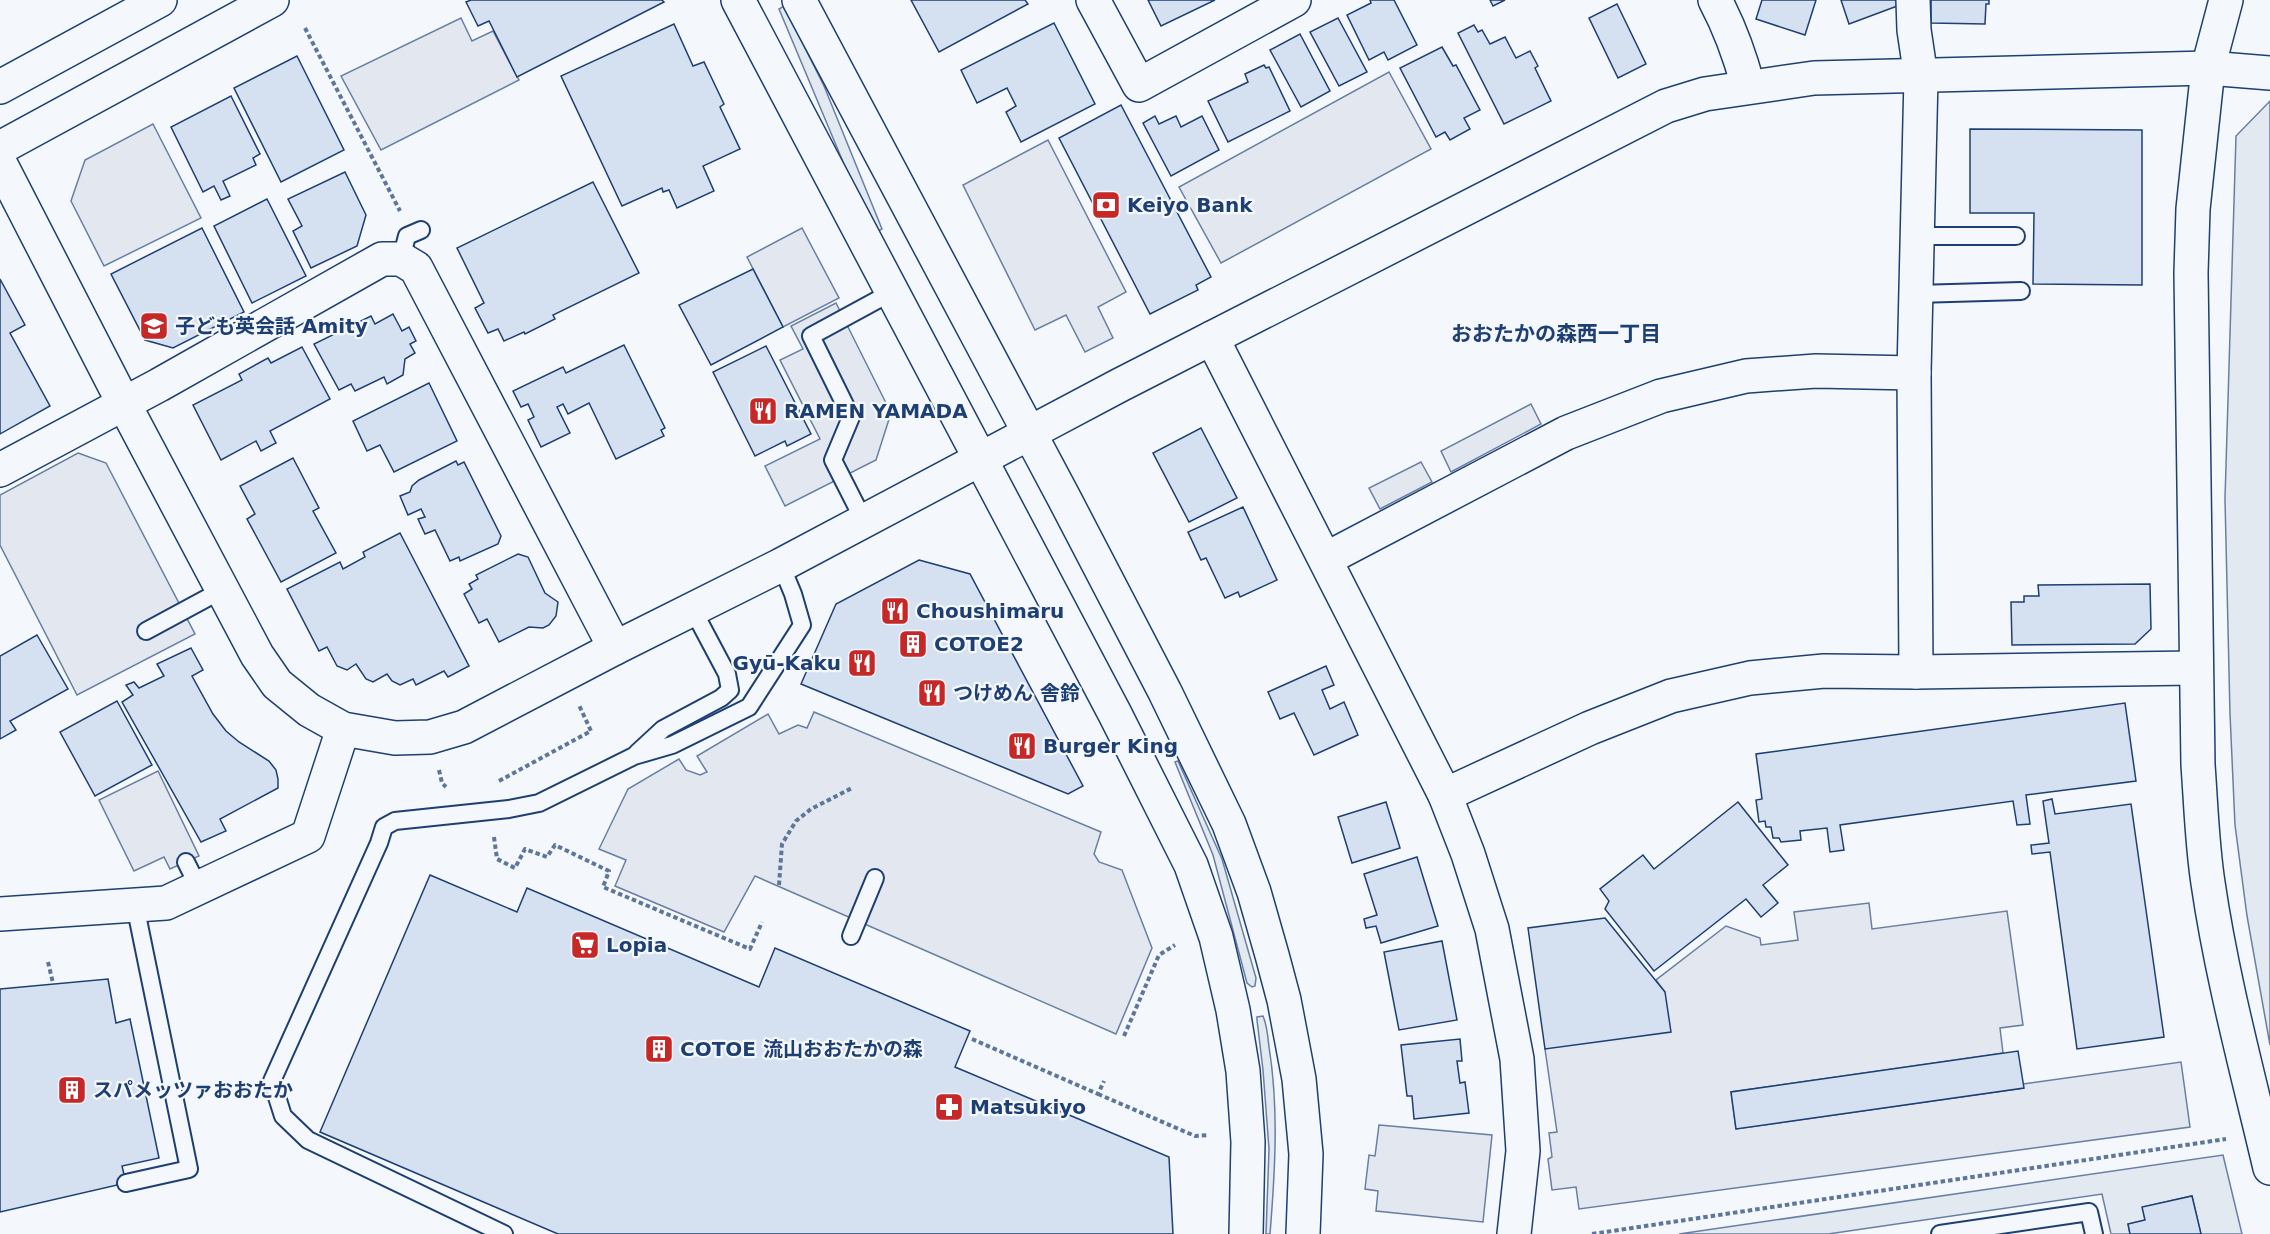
<svg xmlns="http://www.w3.org/2000/svg" width="2270" height="1234" font-family="'DejaVu Sans','Noto Sans JP',sans-serif">
<rect width="100%" height="100%" fill="#f4f7fb"/>
<g fill="#e3e9f0" stroke="#687fa3" stroke-width="1.5">
<path d="M784,6L824,86L882,229L877,232L846,169L779,9Z"/>
<path d="M2270,101V1045L2247,916L2235,825L2230,714L2225,499L2236,136Z"/>
<path d="M1178,761L1222,859L1256,978L1255,986L1252,987L1247,983L1213,855L1175,762Z"/>
<path d="M1263,1016C1267,1025 1268,1037 1269,1047C1279,1109 1275,1172 1270,1234H1266L1269,1149L1263,1070L1257,1020V1017Z"/>
<path d="M2223,1155L2242,1234H2201L2192,1196L2143,1207L2145,1220L2128,1224L2130,1234H2111L2102,1194L1828,1234H1679Z"/>
</g>
<g fill="#e3e8f0" stroke="#687fa3" stroke-width="1.5">
<path d="M461,18L472,41L493,31L519,80L381,150L341,76Z"/>
<path d="M1389,72L1431,149L1221,263L1179,187Z"/>
<path d="M153,124L201,218L104,266L71,201L85,160Z"/>
<path d="M1048,140L1126,292L1098,307L1113,338L1085,352L1066,315L1035,330L963,185Z"/>
<path d="M802,228L839,298L783,327L747,257Z"/>
<path d="M836,303L891,413L876,460L785,506L765,466L820,439L780,360L803,349L791,326Z"/>
<path d="M1531,404L1541,424L1451,472L1441,451Z"/>
<path d="M78,453L106,463L195,634L77,695L0,545V495Z"/>
<path d="M1421,462L1432,482L1380,509L1369,488Z"/>
<path d="M814,712L1101,832L1094,854L1099,862L1122,870L1152,948L1116,1034L755,876L724,932L615,886L626,860L599,849L628,789L679,759L686,770L700,775L707,772L697,756L768,714L779,734L798,725L807,728Z"/>
<path d="M158,771L199,856L170,869L164,857L134,871L99,800Z"/>
<path d="M1869,903L1872,929L2007,911L2023,1025L2000,1028L2003,1053L1731,1092L1736,1129L2023,1088V1084L2181,1062L2190,1127L1579,1209L1576,1187L1552,1190L1548,1159L1552,1157L1549,1133L1557,1132L1545,1049L1665,992L1656,980L1726,926L1760,938L1761,945L1798,940L1794,912Z"/>
<path d="M1379,1125L1492,1135L1483,1222L1376,1211L1378,1191L1365,1189L1369,1155L1375,1156Z"/>
</g>
<g fill="#d5e0f0" stroke="#1d3f73" stroke-width="1.5">
<path d="M471,0H662L664,2L517,77L489,21L478,26L466,2Z"/>
<path d="M911,0H1025L1028,4L939,52Z"/>
<path d="M1148,0H1215L1161,26Z"/>
<path d="M1370,0H1394L1417,45L1388,60L1384,52L1369,60L1347,15L1371,3Z"/>
<path d="M1490,0H1505L1493,6Z"/>
<path d="M1762,0H1816L1805,35L1756,19Z"/>
<path d="M1841,0H1898L1900,5L1849,24Z"/>
<path d="M1931,0H1989V4H1986L1985,24L1931,23Z"/>
<path d="M1617,4L1646,64L1618,78L1589,18Z"/>
<path d="M1338,18L1367,72L1339,86L1310,32Z"/>
<path d="M1054,23L1095,104L1021,142L1006,112L1016,106L1007,88L977,103L961,70Z"/>
<path d="M674,24L693,66L704,62L724,104L720,107L740,149L703,166L714,191L677,208L669,190L663,192L662,188L622,206L561,76Z"/>
<path d="M1474,25L1478,32L1482,30L1490,44L1505,37L1516,58L1530,51L1538,66L1535,68L1551,101L1504,124L1458,33Z"/>
<path d="M1300,34L1330,91L1301,107L1270,50Z"/>
<path d="M1442,47L1453,66L1456,65L1480,110L1464,118L1470,129L1450,140L1445,132L1436,137L1400,68Z"/>
<path d="M297,56L344,150L281,182L234,88Z"/>
<path d="M1264,65L1266,68L1269,67L1290,111L1228,142L1208,101L1248,82L1245,74Z"/>
<path d="M231,96L260,154L253,158L256,165L223,181L230,196L221,200L214,186L203,192L171,127Z"/>
<path d="M1121,105L1211,277L1196,285L1198,290L1150,314L1059,138Z"/>
<path d="M1155,116L1159,124L1176,116L1181,127L1202,116L1219,150L1171,176L1143,123Z"/>
<path d="M1970,129L2142,130V285L2033,284L2034,213H1970Z"/>
<path d="M345,172L366,215L357,246L311,268L293,231L302,226L288,199Z"/>
<path d="M593,182L639,273L553,315L555,319L525,334L524,332L504,341L498,329L488,333L475,308L484,303L457,248Z"/>
<path d="M267,199L306,276L252,303L214,226Z"/>
<path d="M202,228L244,312L173,348L145,340L111,274Z"/>
<path d="M753,269L783,327L711,365L679,305Z"/>
<path d="M0,279L25,325L10,333L50,406L0,434Z"/>
<path d="M393,314L402,331L409,327L416,341L410,344L415,353L405,359L403,375L387,384L384,377L355,391L351,384L339,390L314,344L371,316L375,324Z"/>
<path d="M624,345L665,428L661,430L664,436L616,459L589,403L568,414L563,404L557,407L570,433L541,447L528,420L534,417L528,404L521,407L513,391L563,367L566,373Z"/>
<path d="M766,346L811,434L787,446L785,441L755,456L713,372Z"/>
<path d="M302,347L330,399L270,431L276,443L261,451L256,441L221,460L193,405L242,380L239,374L268,358L271,363Z"/>
<path d="M429,383L457,441L394,472L380,445L367,451L353,421Z"/>
<path d="M1201,428L1237,498L1189,522L1153,453Z"/>
<path d="M293,458L319,508L313,511L336,553L281,582L247,519L255,514L240,486Z"/>
<path d="M456,461L458,465L464,462L501,536L498,544L460,561L459,557L450,561L435,530L425,534L418,519L425,517L421,509L408,515L400,496L410,492L412,486L419,480Z"/>
<path d="M1243,507L1277,580L1240,597L1238,592L1225,598L1206,558L1201,560L1188,532Z"/>
<path d="M400,533L469,666L448,677L444,671L416,685L413,679L400,685L392,681L387,674L373,682L366,679L356,664L347,670L337,666L327,647L319,651L287,589L340,562L343,569L365,557L363,552Z"/>
<path d="M518,554L528,557L545,593L558,602L556,616L549,625L543,628L529,627L499,642L487,619L479,623L464,594L472,589L469,584L478,579L476,575Z"/>
<path d="M919,560L970,574L1083,786L1068,794L801,684L836,604Z"/>
<path d="M2150,584L2151,629L2135,644L2012,645L2011,602H2024V596H2039L2038,585Z"/>
<path d="M37,635L68,689L10,721L16,730L0,739V656Z"/>
<path d="M191,648L203,670L192,676L213,714L226,731L239,742L269,761L276,770L278,779V788L220,819L226,831L201,842L122,702L133,695L126,685L134,682L139,688L164,676L157,664Z"/>
<path d="M1326,666L1334,685L1322,690L1330,709L1344,702L1358,735L1314,755L1294,713L1280,719L1268,692Z"/>
<path d="M117,701L152,765L95,796L60,732Z"/>
<path d="M2125,703L2136,781L2026,795L2030,824L2017,825L2013,801L1840,825L1844,850L1830,852L1827,828L1800,831L1801,840L1781,842L1779,838H1773L1771,827H1766L1765,821L1759,822L1756,800L1762,799L1756,754Z"/>
<path d="M2052,799L2055,814L2131,804L2164,1037L2077,1049L2050,852L2032,854L2031,845L2049,843L2043,801Z"/>
<path d="M1386,802L1400,848L1352,863L1338,817Z"/>
<path d="M1738,802L1788,865L1763,885L1778,903L1761,917L1746,899L1654,971L1605,909L1609,901L1600,889L1643,855L1654,869Z"/>
<path d="M1417,857L1438,926L1381,943L1376,926L1366,928L1364,919L1377,915L1364,874Z"/>
<path d="M430,875L517,912L527,888L759,987L775,948L970,1031L955,1067L1169,1157L1173,1234H558L320,1132Z"/>
<path d="M1605,918L1665,992L1671,1032L1545,1049L1528,928Z"/>
<path d="M1442,941L1457,1020L1399,1030L1384,952Z"/>
<path d="M108,979L116,1023L130,1019L159,1158L122,1166L126,1183L0,1212V989Z"/>
<path d="M1460,1039L1462,1061H1457L1460,1083L1465,1082L1469,1113L1414,1119L1412,1096H1407L1401,1045Z"/>
<path d="M2018,1051L2024,1088L1736,1129L1731,1092Z"/>
<path d="M2192,1196L2201,1234H2130L2128,1224L2145,1220L2142,1207Z"/>
</g>
<g fill="none" stroke-linecap="round" stroke-linejoin="round">
<g stroke="#1d3f73" stroke-width="20">
<g id="service">
<path d="M1918,236H2016"/>
<path d="M401,259L407,236L421,230"/>
<path d="M1916,294L2021,291"/>
<path d="M864,521L833,460L851,417L811,336L892,292"/>
<path d="M146,631L222,590"/>
<path d="M637,753L663,729L721,698L730,690L727,674L693,610"/>
<path d="M186,862L199,888"/>
<path d="M851,936L875,878"/>
<path d="M126,1183L189,1169L135,905"/>
<path d="M504,1234L308,1140L283,1116L272,1081L379,843L384,827L395,821L509,809L539,803L634,756L672,745L749,707L802,625L793,594L781,565"/>
<path d="M1940,1234L2089,1212L2094,1234"/>
</g>
</g>
<g stroke="#1d3f73" stroke-width="36">
<g id="minor">
<path d="M1093,0L1139,85L1294,0"/>
<path d="M1715,0C1730,28 1740,56 1748,86"/>
<path d="M1913,0L1914,30L1921,77L1914,373L1916,672"/>
<path d="M2208,68L2270,73"/>
<path d="M1212,338L1445,795L1468,854L1492,929L1517,1059L1523,1151L1514,1234"/>
<path d="M0,470L159,385L382,259H401L416,268L615,648"/>
<path d="M1326,559L1566,433L1661,396L1746,376L1816,371L1914,373"/>
<path d="M1445,795L1590,728L1671,696L1750,678L1824,671L1916,672L2195,668"/>
<path d="M0,914L166,903L308,836L343,729"/>
</g>
</g>
<g stroke="#1d3f73" stroke-width="36">
<g id="tertiary">
<path d="M738,0L1115,714L1191,865L1216,937L1233,1010L1243,1071L1248,1142L1246,1234"/>
<path d="M799,0L1064,498L1165,692L1229,824L1254,892L1272,955L1284,1000L1299,1079L1306,1154L1303,1234"/>
<path d="M2226,0L2208,68L2193,209L2191,273L2198,765C2201,805 2202,844 2208,883C2222,979 2248,1074 2270,1168"/>
<path d="M0,87L160,0"/>
<path d="M0,148L272,0"/>
<path d="M0,163L124,404L257,655L277,684L309,710L343,729L395,738L430,737L464,727L615,648L781,565L1120,385L1666,106L1705,94L1814,78L2208,68"/>
</g>
</g>
<g stroke="#5e769c" stroke-width="4" stroke-dasharray="4.5 3" stroke-linecap="butt">
<path d="M305,28L400,211"/>
<path d="M439,770L442,783L446,787"/>
<path d="M499,781L591,731L579,705"/>
<path d="M494,837L497,859L515,868L525,849L547,857L555,845L609,871L603,887L750,949L762,922"/>
<path d="M779,885L782,844L796,821L811,809L852,788"/>
<path d="M48,962L53,983"/>
<path d="M1124,1036L1159,955L1175,945"/>
<path d="M972,1039L1098,1094L1104,1081"/>
<path d="M1098,1094L1195,1136L1209,1135"/>
<path d="M1592,1234L2226,1139"/>
</g>
<use href="#service" stroke="#f4f7fb" stroke-width="16"/>
<use href="#minor" stroke="#f4f7fb" stroke-width="33"/>
<use href="#tertiary" stroke="#f4f7fb" stroke-width="33"/>
</g>
<defs>
<g id="bank-square" transform="scale(1.5)"><rect x="-9" y="-9" width="18" height="18" rx="4" fill="#c62828" stroke="#f4f7fb"/><path d="M-6-4H6V4H-6ZM0-2.3a2.3 2.3 0 1 0 0 4.6a2.3 2.3 0 1 0 0-4.6Z" fill="#fff"/></g>
<g id="school-square" transform="scale(1.5)"><rect x="-9" y="-9" width="18" height="18" rx="4" fill="#c62828" stroke="#f4f7fb"/><path d="M0-5L7-2L0 1L-7-2ZM-4 1L0 2.5L4 1V4Q0 6-4 4Z" fill="#fff"/></g>
<g id="restaurant-square" transform="scale(1.5)"><rect x="-9" y="-9" width="18" height="18" rx="4" fill="#c62828" stroke="#f4f7fb"/><path d="M-5-6h1v4h1v-4h1v4h1v-4h1v5L-1.5 .5V6h-2V.5L-5-1ZM5-6V6H3V1.5H1.5Q1.5-4 5-6Z" fill="#fff"/></g>
<g id="building-square" transform="scale(1.5)"><rect x="-9" y="-9" width="18" height="18" rx="4" fill="#c62828" stroke="#f4f7fb"/><path d="M-4-6H4V6H1V3H-1V6H-4ZM-2.5-4.3h1.7v1.8h-1.7ZM.8-4.3h1.7v1.8H.8ZM-2.5-1h1.7V.8h-1.7ZM.8-1h1.7V.8H.8Z" fill="#fff"/></g>
<g id="supermarket-square" transform="scale(1.5)"><rect x="-9" y="-9" width="18" height="18" rx="4" fill="#c62828" stroke="#f4f7fb"/><path d="M-6-5.5h2.5l.6 2H6L4.5 2H-2.5L-4.4-4H-6ZM-1.5 3.2a1.3 1.3 0 1 0 .1 0ZM3 3.2a1.3 1.3 0 1 0 .1 0Z" fill="#fff"/></g>
<g id="pharmacy-square" transform="scale(1.5)"><rect x="-9" y="-9" width="18" height="18" rx="4" fill="#c62828" stroke="#f4f7fb"/><path d="M-2-6h4v4h4v4h-4v4h-4v-4h-4v-4h4Z" fill="#fff"/></g>
</defs>
<g fill-rule="evenodd">
<use href="#bank-square" x="1106" y="205"/>
<use href="#school-square" x="154" y="326"/>
<use href="#restaurant-square" x="763" y="411"/>
<use href="#restaurant-square" x="895" y="611"/>
<use href="#building-square" x="913" y="644"/>
<use href="#restaurant-square" x="862" y="663"/>
<use href="#restaurant-square" x="932" y="693"/>
<use href="#restaurant-square" x="1022" y="746"/>
<use href="#supermarket-square" x="585" y="945"/>
<use href="#building-square" x="659" y="1049"/>
<use href="#building-square" x="72" y="1090"/>
<use href="#pharmacy-square" x="949" y="1107"/>
</g>
<g text-anchor="middle" dominant-baseline="central" stroke-width="4.5" stroke-linejoin="round" paint-order="stroke">
<g font-size="20" font-weight="bold" fill="#1d3f73" stroke="#f4f7fb" text-anchor="start">
<text x="1127" y="205">Keiyo Bank</text>
<text x="175" y="326">子ども英会話 Amity</text>
<text x="784" y="411">RAMEN YAMADA</text>
<text x="916" y="611">Choushimaru</text>
<text x="934" y="644">COTOE2</text>
<text x="841" y="663" text-anchor="end">Gyū-Kaku</text>
<text x="953" y="693">つけめん 舎鈴</text>
<text x="1043" y="746">Burger King</text>
<text x="606" y="945">Lopia</text>
<text x="680" y="1049">COTOE 流山おおたかの森</text>
<text x="93" y="1090">スパメッツァおおたか</text>
<text x="970" y="1107">Matsukiyo</text>
</g>
<g font-size="21" font-weight="bold" fill="#1d3f73" stroke="#f4f7fb">
<text x="1556" y="334">おおたかの森西一丁目</text>
</g>
</g>
</svg>
